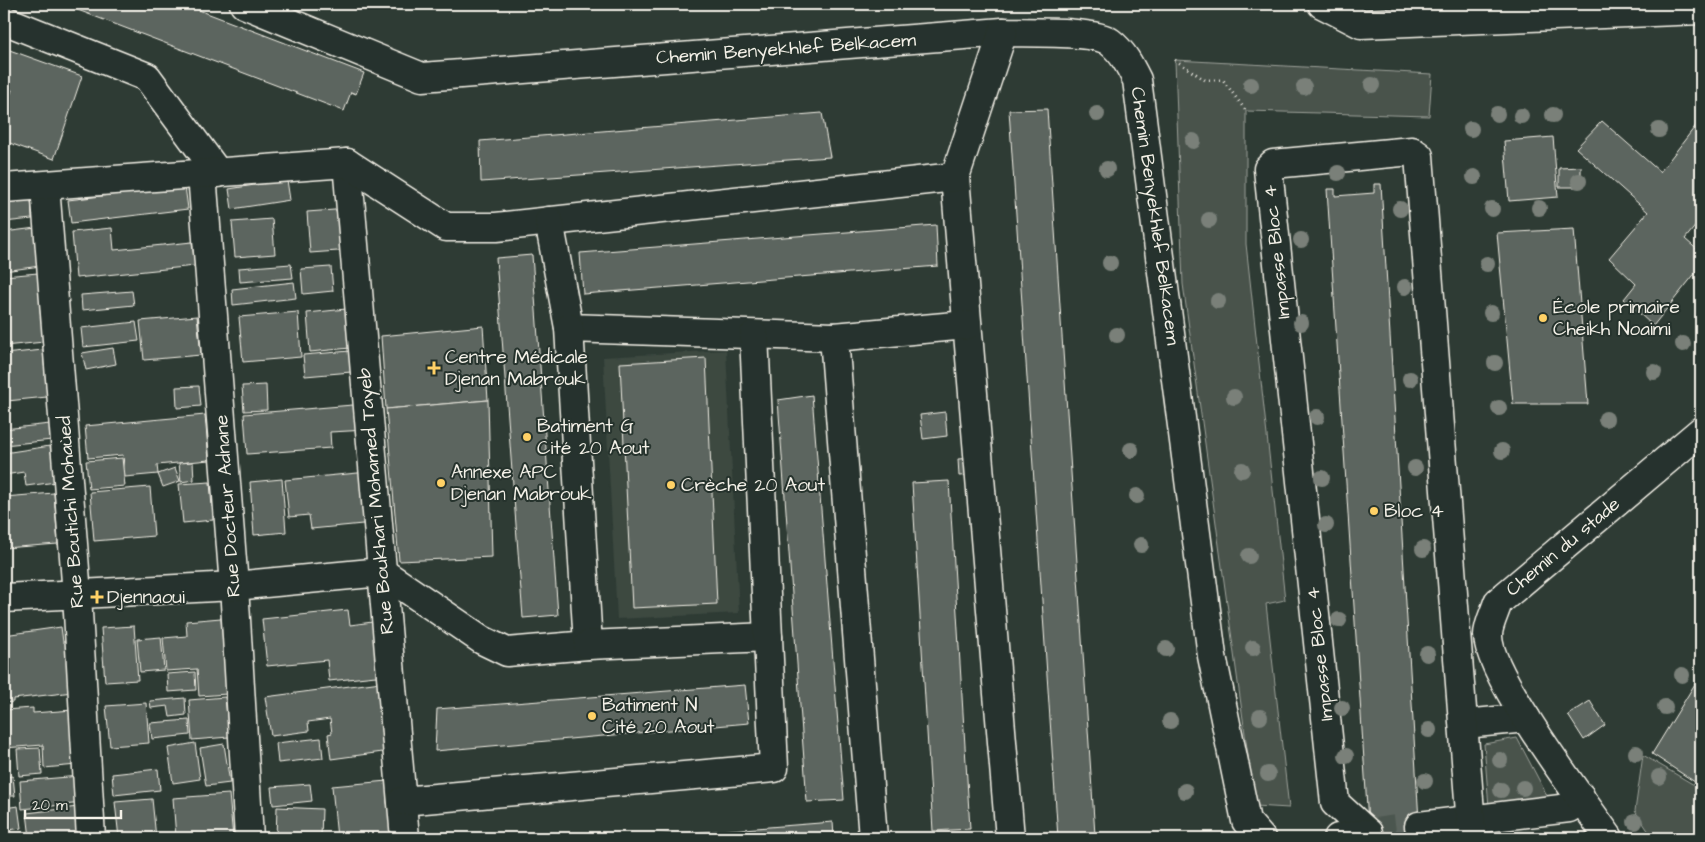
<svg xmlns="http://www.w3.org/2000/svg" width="1705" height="842" font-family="'Architects Daughter',sans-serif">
<rect width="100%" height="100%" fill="#2e3b34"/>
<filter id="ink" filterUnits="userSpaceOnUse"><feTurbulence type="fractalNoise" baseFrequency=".02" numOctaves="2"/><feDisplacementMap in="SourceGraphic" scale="10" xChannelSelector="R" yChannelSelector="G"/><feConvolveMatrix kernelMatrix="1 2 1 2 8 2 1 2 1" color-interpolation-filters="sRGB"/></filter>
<g filter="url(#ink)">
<path fill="#3c4841" d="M726,350L739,613L617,619L603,357Z"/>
<g fill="#48524c" stroke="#9ea29a">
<path d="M1175,60L1432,74L1429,116L1246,111V244L1285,600L1266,604L1289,808L1255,806L1183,284Z"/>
<path d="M1517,738L1550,801L1489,807L1484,744Z"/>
<path d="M1643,755L1701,789V838H1653L1635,811Z"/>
</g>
<g fill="#5c655e" stroke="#f4f1e8">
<path d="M62,4H183L364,73L356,94L351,92L344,111Z"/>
<path d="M4,48L82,76L54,159L4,141V113L12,90L4,87Z"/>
<path d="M1047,109L1095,835L1067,838H1058L1009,110Z"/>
<path d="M822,113L830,157L481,182L480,141Z"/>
<path d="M1701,119V219L1685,239L1701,253V266L1653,326L1624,299L1636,284L1609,258L1648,212L1576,148L1602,121L1660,172Z"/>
<path d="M1553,137L1558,197L1509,201L1504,141Z"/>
<path d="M1581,167V187H1559V168Z"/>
<path d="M287,180L290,200L232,209L229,189Z"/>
<path d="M1374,184H1381L1420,838H1369L1327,189H1335V196L1374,193Z"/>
<path d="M185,186L188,209L71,223L68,200Z"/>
<path d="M31,197L32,219L4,222V199Z"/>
<path d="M348,209L352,250L310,253L307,212Z"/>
<path d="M272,219L275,254L235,257L232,222Z"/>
<path d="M936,225L938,266L583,294L580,253Z"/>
<path d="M36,228L40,266L4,271V232Z"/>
<path d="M112,228L114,250L192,242L195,266L76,278L72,232Z"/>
<path d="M1574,229L1588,404H1513L1497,233Z"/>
<path d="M532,255L558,615L523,618L496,258Z"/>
<path d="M291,264L293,278L240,282L239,268Z"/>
<path d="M331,267L333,291L303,294L301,269Z"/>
<path d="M38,273L44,342L4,346V276Z"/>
<path d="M294,282L296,298L233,305L232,289Z"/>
<path d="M132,291L134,305L82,310L81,295Z"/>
<path d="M356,308L360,347L310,352L307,313Z"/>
<path d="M298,312L301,357L243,362L239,317Z"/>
<path d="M197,316L201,355L144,360L140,321Z"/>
<path d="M136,322L139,341L83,347L81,328Z"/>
<path d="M483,326L488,400L386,409L381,336Z"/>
<path d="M113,348L116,364L86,370L82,353Z"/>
<path d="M43,350L47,397L7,401L4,354Z"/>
<path d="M362,350L363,371L305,376L303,355Z"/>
<path d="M706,358L717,604L632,608L620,363Z"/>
<path d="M266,385L267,410L244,411L242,386Z"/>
<path d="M199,386L201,406L177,408L176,387Z"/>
<path d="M812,395L844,800L807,802L778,400Z"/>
<path d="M488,400L492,557L399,561L386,409Z"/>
<path d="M365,404L367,430L330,432L331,448L247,454L244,414Z"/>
<path d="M945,412L947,436L923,439L920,415Z"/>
<path d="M205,415L209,460L157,465L158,474L125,477L123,455L88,458L85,426Z"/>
<path d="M50,424L52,440L4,445V429Z"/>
<path d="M50,446L56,482L26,486L24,472L4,475V453Z"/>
<path d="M122,458L125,486L89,489L86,461Z"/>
<path d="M974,458V475L959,476L958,459Z"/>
<path d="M193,462L194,480L181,482L179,463Z"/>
<path d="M175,468L180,481L163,487L158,474Z"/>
<path d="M368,472L373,523L311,529L309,515L289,517L285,480Z"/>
<path d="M282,479L286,532L254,535L250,482Z"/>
<path d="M949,481L970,829L933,831L912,483Z"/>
<path d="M210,482L213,520L183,523L179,484Z"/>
<path d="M150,487L154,536L94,541L90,492Z"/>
<path d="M54,493L58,544L4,548V497Z"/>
<path d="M348,610L350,625L380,621L385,675L329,681L327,660L267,666L262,619Z"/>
<path d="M221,618L227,694L199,696L197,669L166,671L163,638L187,636L186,621Z"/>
<path d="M134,626L138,680L105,682L101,628Z"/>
<path d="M61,627L63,642H66L73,692L13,699V702L4,703V635Z"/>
<path d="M161,637L164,670L140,672L137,639Z"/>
<path d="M195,672L196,690L168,692L167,674Z"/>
<path d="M1701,674V786L1652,754Z"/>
<path d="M381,682L390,751L331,759L328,734L332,733L330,719L308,722L309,731L271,736L265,697Z"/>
<path d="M745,685L749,723L435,751L437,709Z"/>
<path d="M225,697L229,737L192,740L189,700Z"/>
<path d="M185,698L186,715L170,717L168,706L151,708L150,701Z"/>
<path d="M1590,701L1605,725L1584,740L1568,715Z"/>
<path d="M146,703L149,743L110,746L106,706Z"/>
<path d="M33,708V713L73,710L77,765L44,768L43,745L4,748V710Z"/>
<path d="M189,720L190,735L152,739L150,723Z"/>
<path d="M321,738L323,758L278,763L276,743Z"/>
<path d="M195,743L200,779L173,783L168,748Z"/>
<path d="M224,744L230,783L206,786L200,748Z"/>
<path d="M40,748L42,774L19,776L17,749Z"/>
<path d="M158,769L160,790L114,795L112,774Z"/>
<path d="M13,776L15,796H4V777Z"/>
<path d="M80,776L83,803L22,809L20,781Z"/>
<path d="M387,781L392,837L337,838L332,786Z"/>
<path d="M310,784L312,801L273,805L271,787Z"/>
<path d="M229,794L233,838H176L173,798Z"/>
<path d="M152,799L156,838H119L115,802Z"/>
<path d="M18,806L21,828L4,831V808Z"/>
<path d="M78,807L81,838H30L27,813Z"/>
<path d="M277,807L322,809L321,838H276Z"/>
<path d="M833,822L834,838H628Z"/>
<path d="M24,833V838H4V835Z"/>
</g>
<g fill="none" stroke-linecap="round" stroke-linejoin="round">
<path stroke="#4c564f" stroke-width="28" stroke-dasharray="28 14" stroke-linecap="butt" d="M1368,833L1419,826"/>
<g stroke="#f4f1e8" stroke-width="31">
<g id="minor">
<path d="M244,4L422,77L1003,32C1025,33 1095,30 1110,42C1123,52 1130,66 1137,80L1212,656L1246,821L1261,838"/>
<path d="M1322,4L1361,24L1701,10"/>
<path d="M4,20L147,77L218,173"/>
<path d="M347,163L405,838"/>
<path d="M202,174L234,586L249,838"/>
<path d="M955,177L1010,838"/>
<path d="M45,186L77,595L91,838"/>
<path d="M4,188L347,163L446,227H496L955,177L1003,32"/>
<path d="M549,221L569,328L834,337"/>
<path d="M4,598L234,586L382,572L482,640L507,652L588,645L569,328"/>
<path d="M588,645L768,637"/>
<path d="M1465,724L1526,718"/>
<path d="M402,801L774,768L754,335"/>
<path d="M1419,826L1569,808L1580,796"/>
<path d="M1368,833L1335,803L1268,169L1273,164L1412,151L1419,156L1472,838"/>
<path d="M873,838L834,337L967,325"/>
<path d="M1338,838L1368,833"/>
<path d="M1609,838C1583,801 1487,674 1488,635C1488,625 1495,612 1498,602L1701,431"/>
</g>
</g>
<path stroke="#f4f1e8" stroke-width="3" stroke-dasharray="1 4" stroke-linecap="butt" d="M1175,60L1205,80H1223L1246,111"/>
<use href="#minor" stroke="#26332d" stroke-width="28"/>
</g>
<g fill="#7a8079">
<circle cx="1251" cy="85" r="8"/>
<circle cx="1372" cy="85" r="8"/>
<circle cx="1304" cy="87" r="8"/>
<circle cx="1097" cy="114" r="8"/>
<circle cx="1497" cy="114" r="8"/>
<circle cx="1553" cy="115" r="8"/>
<circle cx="1521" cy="116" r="8"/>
<circle cx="1471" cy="129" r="8"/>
<circle cx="1659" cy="130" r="8"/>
<circle cx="1193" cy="141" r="8"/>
<circle cx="1107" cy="169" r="8"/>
<circle cx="1338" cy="173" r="8"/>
<circle cx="1474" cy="177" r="8"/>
<circle cx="1579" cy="181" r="8"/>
<circle cx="1539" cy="208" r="8"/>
<circle cx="1400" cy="209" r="8"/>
<circle cx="1492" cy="209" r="8"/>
<circle cx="1209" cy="220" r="8"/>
<circle cx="1301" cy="240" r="8"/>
<circle cx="1110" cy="263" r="8"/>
<circle cx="1487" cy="264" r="8"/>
<circle cx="1405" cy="287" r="8"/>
<circle cx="1218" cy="301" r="8"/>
<circle cx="1491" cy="313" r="8"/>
<circle cx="1301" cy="323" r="8"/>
<circle cx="1117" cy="335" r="8"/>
<circle cx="1683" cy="344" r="8"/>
<circle cx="1495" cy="363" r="8"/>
<circle cx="1654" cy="372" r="8"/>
<circle cx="1410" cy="379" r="8"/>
<circle cx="1234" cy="397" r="8"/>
<circle cx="1499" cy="408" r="8"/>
<circle cx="1317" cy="417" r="8"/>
<circle cx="1606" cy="419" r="8"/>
<circle cx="1131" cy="450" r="8"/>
<circle cx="1502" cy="451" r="8"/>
<circle cx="1415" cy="468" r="8"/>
<circle cx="1242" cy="470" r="8"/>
<circle cx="1322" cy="478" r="8"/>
<circle cx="1137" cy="496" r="8"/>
<circle cx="1326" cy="525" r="8"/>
<circle cx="1141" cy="545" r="8"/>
<circle cx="1423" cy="549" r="8"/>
<circle cx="1249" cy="556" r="8"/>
<circle cx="1339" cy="620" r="8"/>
<circle cx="1253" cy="648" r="8"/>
<circle cx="1166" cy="649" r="8"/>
<circle cx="1427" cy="654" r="8"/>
<circle cx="1682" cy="675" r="8"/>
<circle cx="1665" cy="707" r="8"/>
<circle cx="1342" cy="708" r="8"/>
<circle cx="1260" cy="717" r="8"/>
<circle cx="1170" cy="721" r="8"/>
<circle cx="1429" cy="730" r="8"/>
<circle cx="1636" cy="753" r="8"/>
<circle cx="1346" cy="756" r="8"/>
<circle cx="1500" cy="760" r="8"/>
<circle cx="1268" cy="774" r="8"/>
<circle cx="1659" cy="777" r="8"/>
<circle cx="1425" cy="781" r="8"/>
<circle cx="1523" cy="788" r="8"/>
<circle cx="1501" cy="790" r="8"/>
<circle cx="1185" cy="791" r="8"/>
<circle cx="1635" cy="822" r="8"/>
</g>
</g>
<g fill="#ffd166" stroke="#26332d" stroke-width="2">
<circle cx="1543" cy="318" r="5"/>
<path d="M431.5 360.5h5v5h5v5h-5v5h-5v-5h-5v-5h5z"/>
<circle cx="527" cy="437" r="5"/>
<circle cx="441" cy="483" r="5"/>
<circle cx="671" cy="485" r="5"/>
<circle cx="1374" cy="511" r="5"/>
<path d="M94.5 589.5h5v5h5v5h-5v5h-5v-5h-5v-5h5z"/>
<circle cx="592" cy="716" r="5"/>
</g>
<g text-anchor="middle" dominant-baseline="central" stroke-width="4" stroke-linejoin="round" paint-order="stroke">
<g font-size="19" fill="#f4f1e8" stroke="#26332d">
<text transform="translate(786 49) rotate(-4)">Chemin Benyekhlef Belkacem</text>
<text transform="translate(1155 216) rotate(82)">Chemin Benyekhlef Belkacem</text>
<text transform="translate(1277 252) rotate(-96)">Impasse Bloc 4</text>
<text transform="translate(376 501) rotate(-95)">Rue Boukhari Mohamed Tayeb</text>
<text transform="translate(228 506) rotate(-94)">Rue Docteur Adnane</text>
<text transform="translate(71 512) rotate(-94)">Rue Boutichi Mohaùed</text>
<text transform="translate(1563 547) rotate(-40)">Chemin du stade</text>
<text transform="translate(1320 654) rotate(-96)">Impasse Bloc 4</text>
</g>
<g font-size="19" fill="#f4f1e8" stroke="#26332d" text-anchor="start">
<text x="1553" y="307">École primaire<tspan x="1553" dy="22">Cheikh Noaimi</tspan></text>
<text x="445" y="357">Centre Médicale<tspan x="445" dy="22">Djenan Mabrouk</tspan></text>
<text x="537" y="426">Batiment G<tspan x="537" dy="22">Cité 20 Aout</tspan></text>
<text x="451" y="472">Annexe APC<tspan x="451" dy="22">Djenan Mabrouk</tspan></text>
<text x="681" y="485">Crèche 20 Aout</text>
<text x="1384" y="511">Bloc 4</text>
<text x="107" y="597">Djennaoui</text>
<text x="602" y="705">Batiment N<tspan x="602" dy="22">Cité 20 Aout</tspan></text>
</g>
</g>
<rect width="1705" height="842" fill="none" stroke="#26332d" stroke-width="20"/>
<rect x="10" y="10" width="1685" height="822" fill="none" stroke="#f4f1e8" stroke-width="2" filter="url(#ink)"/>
<path d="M25 810v8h96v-8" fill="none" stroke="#f4f1e8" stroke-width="2.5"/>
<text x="32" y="810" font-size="15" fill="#f4f1e8" stroke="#26332d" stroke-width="4" paint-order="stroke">20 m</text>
</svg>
